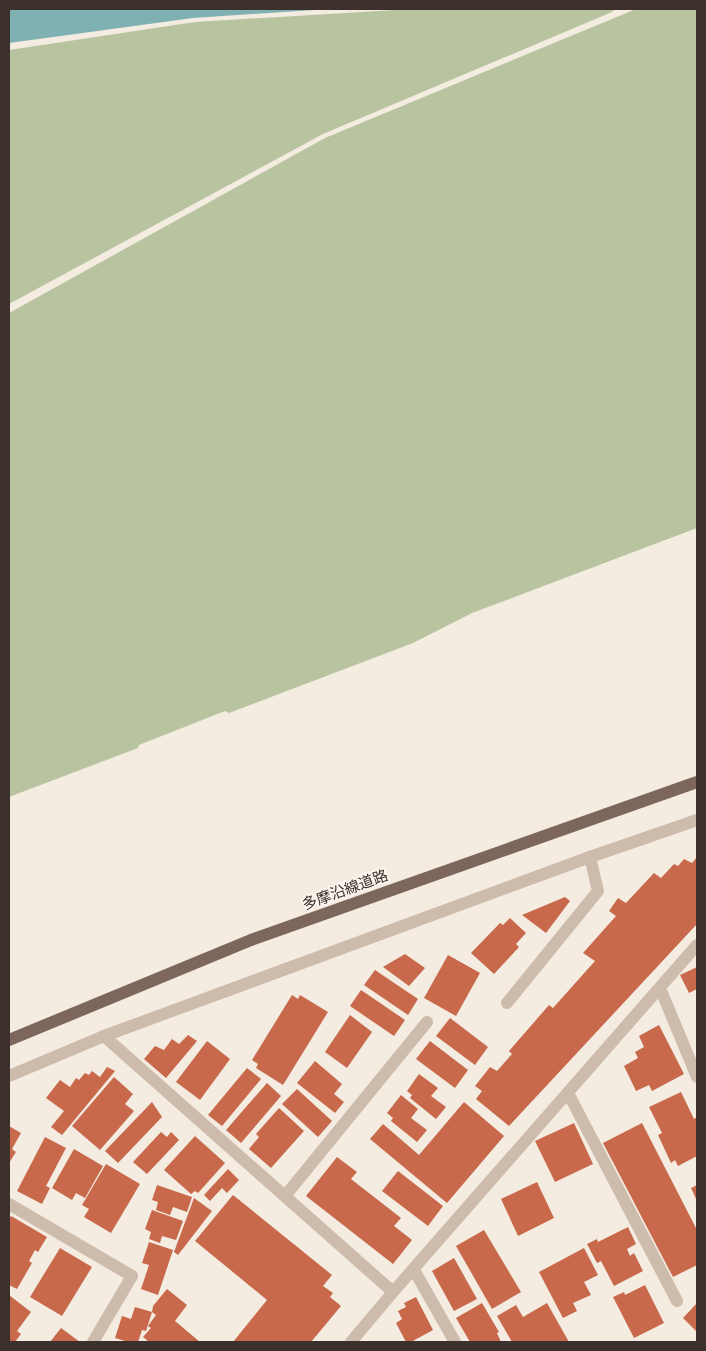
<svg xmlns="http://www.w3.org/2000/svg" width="706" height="1351" font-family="Figtree,'Noto Sans JP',sans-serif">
<rect width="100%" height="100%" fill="#f4ebe1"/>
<g fill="#b8c4a0">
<path d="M411,9H615L612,12L323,134L9,304V50L195,22Z"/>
<path d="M636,9H697V528L472,613L413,643L229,713L225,711L139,745L138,748L9,797V313L325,138Z"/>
</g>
<path fill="#7fb0b2" d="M9,9H329L193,18L9,43Z"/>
<g fill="#c8694b">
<path d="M697,857V924L509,1126L476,1099L482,1091L475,1086L490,1067L497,1071L512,1054L509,1051L549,1005L553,1008L595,961L583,953L616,916L609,911L618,898L626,903L654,873L661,878L674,864L678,866L684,859L692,863Z"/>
<path d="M565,897L570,901L546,933L522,915Z"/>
<path d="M510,918L526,933L516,944L519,947L494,974L471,953L500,923L503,925Z"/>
<path d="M405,954L425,968L409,986L383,967Z"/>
<path d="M448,955L480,973L456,1016L424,998Z"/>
<path d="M697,967V989L689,993L680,975Z"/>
<path d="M375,970L418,999L408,1015L364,985Z"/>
<path d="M361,990L405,1020L394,1036L350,1006Z"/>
<path d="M292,995L298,999L300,995L328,1012L283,1085L256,1068L258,1064L252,1060Z"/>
<path d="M350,1015L372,1032L347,1068L325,1052Z"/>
<path d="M450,1018L488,1047L475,1065L436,1036Z"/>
<path d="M659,1025L684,1074L652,1091L649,1085L636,1091L624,1066L638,1058L635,1052L644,1047L639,1036Z"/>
<path d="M188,1035L197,1041L166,1078L144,1059L155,1046L164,1050L172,1039L179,1044Z"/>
<path d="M207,1041L230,1059L200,1100L176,1082Z"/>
<path d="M430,1041L468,1070L455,1088L416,1059Z"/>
<path d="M315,1061L342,1084L334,1094L344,1102L335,1113L297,1083Z"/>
<path d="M107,1067L115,1071L62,1135L51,1127L64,1111L46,1098L60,1080L70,1087L76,1078L79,1080L85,1073L89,1075L92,1071L100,1077Z"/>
<path d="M247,1068L261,1079L222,1126L208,1115Z"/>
<path d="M419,1074L438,1088L431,1096L446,1107L436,1119L410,1098L412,1095L407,1091Z"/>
<path d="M114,1077L133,1094L125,1104L134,1111L100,1150L72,1126Z"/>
<path d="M267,1083L281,1096L241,1143L226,1130Z"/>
<path d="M297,1089L332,1121L318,1137L282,1104Z"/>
<path d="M681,1092L694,1119L697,1117V1156L678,1166L675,1160L671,1163L658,1135L662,1133L649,1107Z"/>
<path d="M401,1095L418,1109L411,1118L427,1130L417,1142L391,1121L393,1118L387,1113Z"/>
<path d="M152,1102L162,1117L118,1163L105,1151Z"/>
<path d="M464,1102L504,1136L447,1203L370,1139L383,1124L419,1155Z"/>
<path d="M279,1108L304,1131L271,1168L249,1149L259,1137L256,1134Z"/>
<path d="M574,1123L593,1164L555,1182L535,1141Z"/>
<path d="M642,1123L697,1230V1265L673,1277L603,1143Z"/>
<path d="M9,1126L21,1133L12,1149L16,1152L9,1163Z"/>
<path d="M161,1132L167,1137L171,1132L179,1140L147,1174L133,1162Z"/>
<path d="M195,1136L225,1163L198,1193L195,1191L191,1194L164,1170Z"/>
<path d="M45,1137L66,1148L46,1186L50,1188L42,1204L17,1191Z"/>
<path d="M74,1149L103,1166L85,1198L76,1193L72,1200L52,1188Z"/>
<path d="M337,1157L357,1172L351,1179L401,1218L394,1226L412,1240L393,1264L306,1196Z"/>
<path d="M106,1164L140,1184L111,1233L84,1217L89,1209L82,1205Z"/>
<path d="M228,1169L239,1180L227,1193L222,1188L210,1201L204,1195Z"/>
<path d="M398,1171L443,1206L428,1226L382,1191Z"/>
<path d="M537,1182L554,1218L518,1236L501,1199Z"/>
<path d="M157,1185L192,1197L187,1212L173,1207L170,1215L156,1210L158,1202L152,1200Z"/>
<path d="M697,1185V1201L691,1188Z"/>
<path d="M233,1195L332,1275L323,1286L333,1293L330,1297L341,1306L311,1342H233L267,1300L195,1241Z"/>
<path d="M194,1198L212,1211L178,1255L174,1252Z"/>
<path d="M152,1210L183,1221L176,1240L162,1236L160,1243L149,1239L151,1232L145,1229Z"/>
<path d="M11,1216L47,1237L38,1252L35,1250L29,1261L32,1263L17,1289L9,1285V1219Z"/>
<path d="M628,1227L636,1244L627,1249L630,1256L634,1253L643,1271L614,1286L601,1261L597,1263L587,1244L597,1239L598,1242Z"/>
<path d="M484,1230L521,1292L492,1309L456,1246Z"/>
<path d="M149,1242L173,1250L158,1295L141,1289L149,1265L142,1263Z"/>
<path d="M60,1248L92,1267L62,1316L30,1297Z"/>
<path d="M584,1248L598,1275L584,1282L591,1295L573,1303L577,1311L563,1318L539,1272Z"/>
<path d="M454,1258L477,1299L454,1311L432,1271Z"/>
<path d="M645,1285L664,1323L634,1338L613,1297L624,1292L625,1295Z"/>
<path d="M167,1289L187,1305L175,1321L200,1342H149L143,1337L151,1328L148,1326L156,1315L152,1312L153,1306Z"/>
<path d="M9,1295L31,1312L17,1331L21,1334L15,1342H9Z"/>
<path d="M416,1297L433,1330L411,1342H406L396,1323L402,1319L398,1311L406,1307L404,1303Z"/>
<path d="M482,1303L499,1332L497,1333L501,1342H470L456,1318Z"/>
<path d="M547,1303L569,1342H512L497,1316L516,1305L523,1317Z"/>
<path d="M697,1303V1332L683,1318Z"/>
<path d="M135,1307L152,1312L146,1331L142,1330L138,1342H128L115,1338L122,1316L131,1319Z"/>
<path d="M61,1328L80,1342H50Z"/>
</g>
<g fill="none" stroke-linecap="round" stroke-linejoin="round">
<g stroke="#cdbbac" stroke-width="12">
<path d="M660,988L697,1077"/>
<path d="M507,1003L598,891L590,857"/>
<path d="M104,1036L393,1292"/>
<path d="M9,1076L104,1036L590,857L697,820"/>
<path d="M568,1093L677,1301"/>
<path d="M285,1196L427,1022"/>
<path d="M9,1204L132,1276L93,1342"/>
<path d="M414,1270L455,1342"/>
<path d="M351,1342L393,1292L697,945"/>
</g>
<path stroke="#7d675c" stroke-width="12" d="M9,1040L251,940L697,782"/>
</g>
<g text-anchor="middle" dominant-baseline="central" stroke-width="4" stroke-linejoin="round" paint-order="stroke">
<g font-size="15" fill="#3b302b" stroke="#fbf5ee">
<text transform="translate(345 890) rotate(-20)">多摩沿線道路</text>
</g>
</g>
<rect width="706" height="1351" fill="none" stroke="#3b302b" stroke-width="20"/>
</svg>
